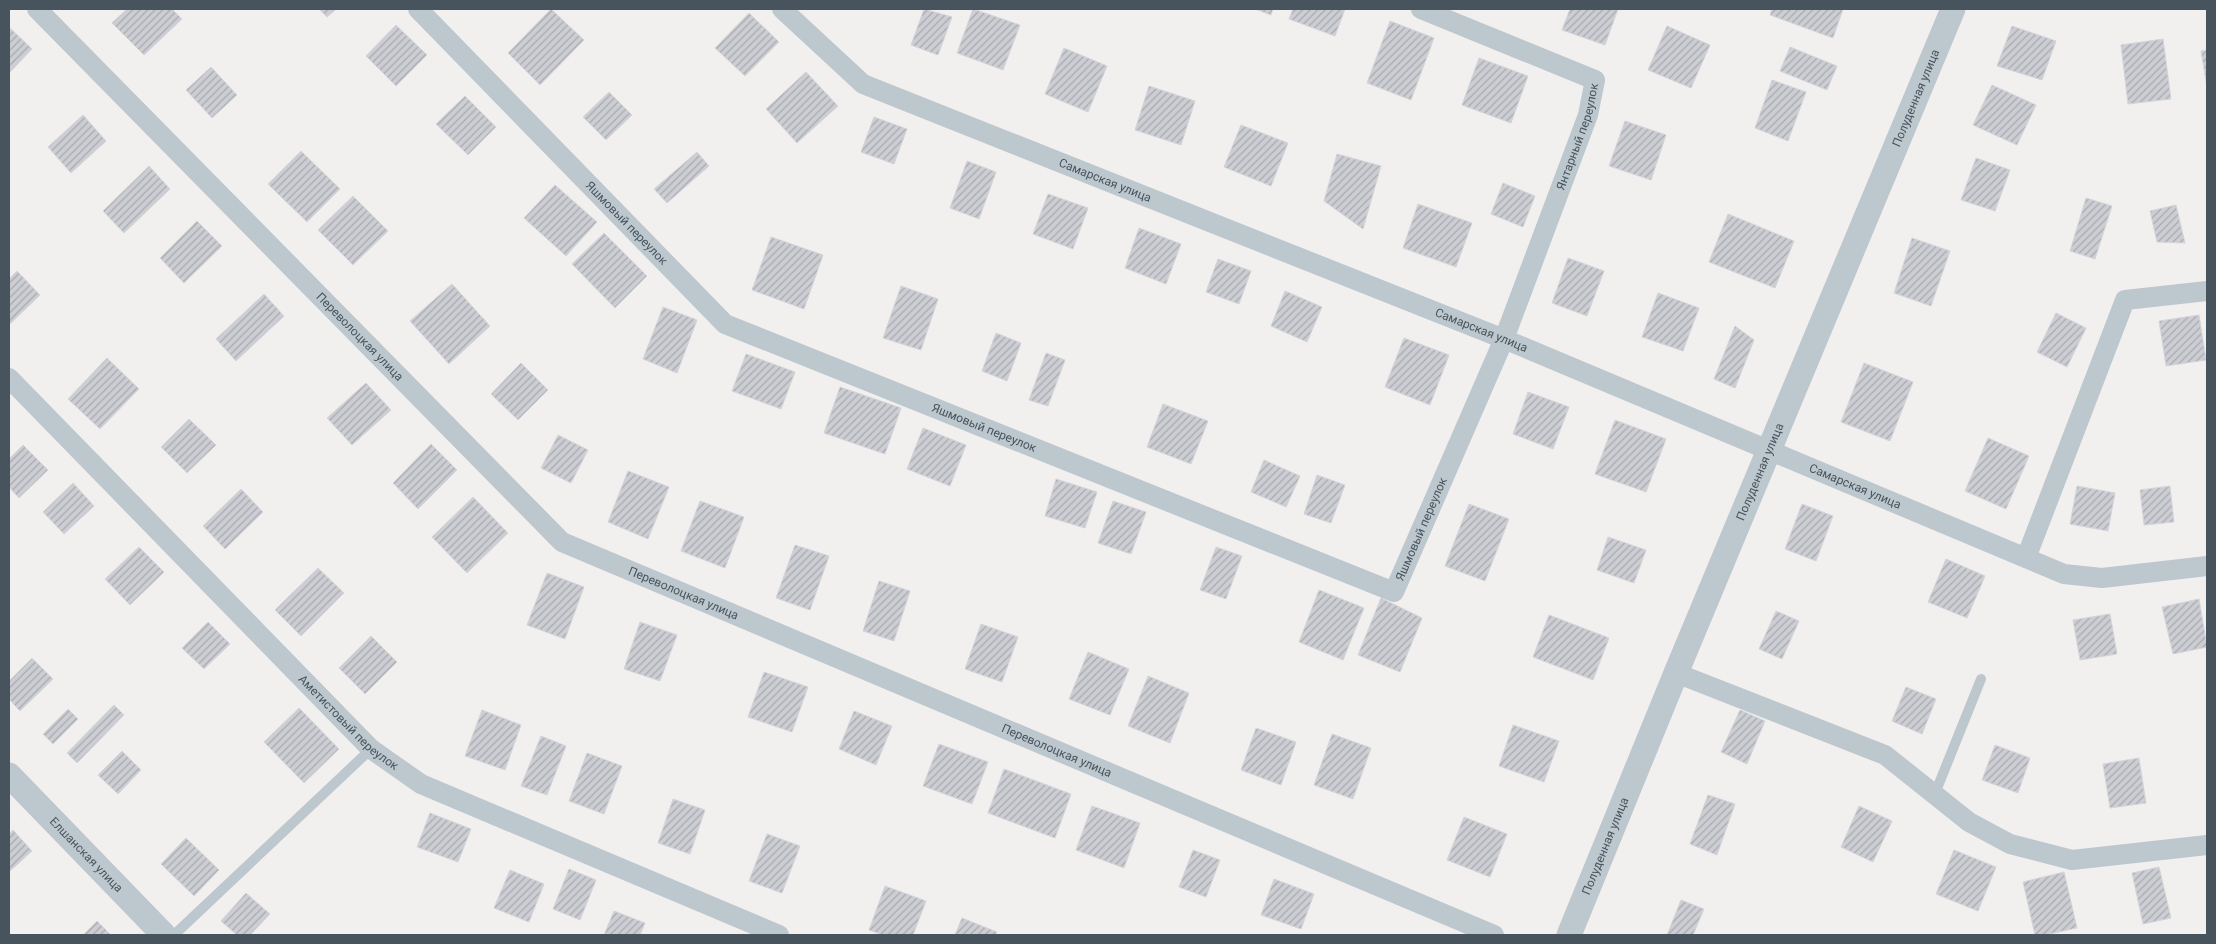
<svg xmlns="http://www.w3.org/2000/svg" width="2216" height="944" font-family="Roboto,sans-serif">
<defs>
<pattern id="building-hatch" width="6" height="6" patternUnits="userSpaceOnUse" patternTransform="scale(1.25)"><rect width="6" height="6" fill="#ccced4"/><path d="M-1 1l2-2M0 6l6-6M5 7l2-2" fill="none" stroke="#a7aaaf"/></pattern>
</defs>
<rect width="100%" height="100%" fill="#f2efef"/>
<g fill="url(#building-hatch)" stroke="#d3d5db">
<path d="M127,9H172L182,19L144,55L112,23Z"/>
<path d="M319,9H336L327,17Z"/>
<path d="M551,9L584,40L540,85L508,53Z"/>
<path d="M924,9L952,17L938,55L911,45Z"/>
<path d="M973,9L1020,25L1003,70L957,53Z"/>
<path d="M1255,9H1273L1271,15Z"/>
<path d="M1293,9H1345L1335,36L1289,19Z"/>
<path d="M1570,9H1618L1605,45L1562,30Z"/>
<path d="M1772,9H1843L1833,38L1770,15Z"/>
<path d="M749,13L779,42L745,76L715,48Z"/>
<path d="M1390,21L1434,38L1411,100L1367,83Z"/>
<path d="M396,25L427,55L396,86L366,56Z"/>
<path d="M1667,26L1710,45L1691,88L1648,70Z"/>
<path d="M2012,26L2056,41L2042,80L1997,66Z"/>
<path d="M9,27L32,49L9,73Z"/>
<path d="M2163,39L2171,99L2128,104L2121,45Z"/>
<path d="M1790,47L1837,66L1827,90L1780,71Z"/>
<path d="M1064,48L1107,66L1088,112L1045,94Z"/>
<path d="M2207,50V87L2201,51Z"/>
<path d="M1479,58L1528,76L1511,123L1462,105Z"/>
<path d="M211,67L237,95L212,118L186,90Z"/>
<path d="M806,72L838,106L797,143L766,109Z"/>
<path d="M1772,80L1806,92L1788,141L1755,128Z"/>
<path d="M1992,85L2036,105L2017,145L1973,125Z"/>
<path d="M1149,86L1195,101L1181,145L1135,130Z"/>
<path d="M609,92L632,115L606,140L583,117Z"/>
<path d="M465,96L496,127L468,155L436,124Z"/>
<path d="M83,115L106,141L71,173L48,147Z"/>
<path d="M874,117L907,129L894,164L861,152Z"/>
<path d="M1625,121L1666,135L1651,180L1609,166Z"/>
<path d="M1241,125L1288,143L1271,186L1224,167Z"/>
<path d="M301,151L340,189L307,222L268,184Z"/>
<path d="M697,152L709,166L667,203L654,189Z"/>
<path d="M1337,154L1381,166L1363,229L1324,201Z"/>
<path d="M1976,158L2010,170L1995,211L1961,200Z"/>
<path d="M967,161L996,172L979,219L950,208Z"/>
<path d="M149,166L170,189L124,233L103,211Z"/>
<path d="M1503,183L1535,196L1523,227L1491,214Z"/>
<path d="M555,185L597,222L566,256L524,218Z"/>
<path d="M1048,194L1088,208L1073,249L1033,234Z"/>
<path d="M353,196L388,231L353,265L318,230Z"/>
<path d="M2086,198L2112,206L2095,259L2070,251Z"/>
<path d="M1418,204L1472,223L1456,267L1403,248Z"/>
<path d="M2176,205L2185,243L2157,242L2150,211Z"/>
<path d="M1728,214L1794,241L1775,288L1709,262Z"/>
<path d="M197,221L222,246L184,283L160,258Z"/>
<path d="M1139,228L1181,244L1166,284L1125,268Z"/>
<path d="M604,233L647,276L615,308L572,264Z"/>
<path d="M771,237L823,255L804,309L752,290Z"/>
<path d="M1912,238L1950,251L1931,306L1894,293Z"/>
<path d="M1568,258L1604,271L1587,316L1552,303Z"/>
<path d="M1218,259L1251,271L1239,304L1206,292Z"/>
<path d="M17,271L40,295L9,325V279Z"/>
<path d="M452,284L490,326L449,364L410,321Z"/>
<path d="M901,286L938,299L921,350L883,338Z"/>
<path d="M1285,291L1322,307L1307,342L1271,326Z"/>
<path d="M1658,293L1699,308L1683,351L1642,337Z"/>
<path d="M264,294L284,316L236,361L216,339Z"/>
<path d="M663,307L697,320L677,373L643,359Z"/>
<path d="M2056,313L2086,328L2067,367L2037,352Z"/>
<path d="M2199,315L2206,360L2166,366L2159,321Z"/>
<path d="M1735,326L1754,340L1735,388L1714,379Z"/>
<path d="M996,333L1021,343L1007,381L982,371Z"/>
<path d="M1404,338L1449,355L1430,405L1385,387Z"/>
<path d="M1046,353L1065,360L1048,406L1029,400Z"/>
<path d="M746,354L795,372L781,409L732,391Z"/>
<path d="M107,358L139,389L100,429L68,399Z"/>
<path d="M521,363L548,390L518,420L491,394Z"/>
<path d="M1864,363L1913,382L1890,441L1841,422Z"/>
<path d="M366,383L391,410L352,445L327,418Z"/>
<path d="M840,387L901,408L885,454L824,433Z"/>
<path d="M1528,392L1569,407L1553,449L1513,434Z"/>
<path d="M1163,404L1208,421L1191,464L1147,447Z"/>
<path d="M189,419L216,445L187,473L161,447Z"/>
<path d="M1615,420L1666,439L1646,492L1595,474Z"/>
<path d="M923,428L966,445L950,486L907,469Z"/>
<path d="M558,435L588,450L571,483L541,468Z"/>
<path d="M1988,438L2029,456L2006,509L1965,491Z"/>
<path d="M431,444L457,470L418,509L393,483Z"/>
<path d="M23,445L48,470L19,498L9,487V459Z"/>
<path d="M1264,460L1300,476L1286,507L1251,492Z"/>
<path d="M628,471L669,487L648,539L608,522Z"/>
<path d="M1317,475L1345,485L1331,523L1304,514Z"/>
<path d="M1056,479L1097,492L1085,528L1045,516Z"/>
<path d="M73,483L94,506L64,534L43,512Z"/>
<path d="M2077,486L2115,493L2108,531L2070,524Z"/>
<path d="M2170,486L2174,522L2144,525L2140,490Z"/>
<path d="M241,489L263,512L225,549L203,526Z"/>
<path d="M473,497L508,533L467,573L432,537Z"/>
<path d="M700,501L744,517L725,568L681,551Z"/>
<path d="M1113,501L1146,512L1131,554L1098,543Z"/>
<path d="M1469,504L1509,519L1485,581L1445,566Z"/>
<path d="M1802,504L1833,516L1816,561L1785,549Z"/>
<path d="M1608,537L1646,550L1634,583L1597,570Z"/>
<path d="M795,545L829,556L810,610L776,598Z"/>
<path d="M139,547L164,572L130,605L105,579Z"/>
<path d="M1216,547L1242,556L1226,599L1200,590Z"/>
<path d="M1946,559L1985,576L1967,618L1928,602Z"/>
<path d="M318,568L344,593L301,636L275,610Z"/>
<path d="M547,573L584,587L565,639L527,625Z"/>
<path d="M879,581L910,591L894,641L863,631Z"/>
<path d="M1319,590L1364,608L1343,660L1299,642Z"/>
<path d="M1381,598L1422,618L1400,672L1358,655Z"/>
<path d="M2199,599L2207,647L2173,654L2162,607Z"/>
<path d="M1776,611L1799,621L1782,659L1759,649Z"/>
<path d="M2110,614L2117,654L2080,660L2073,620Z"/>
<path d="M1549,615L1609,638L1593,680L1533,657Z"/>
<path d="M208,622L230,644L204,669L182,648Z"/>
<path d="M640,622L677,635L660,681L624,669Z"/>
<path d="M981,624L1018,637L1002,682L965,669Z"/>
<path d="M371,636L397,662L365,694L339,668Z"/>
<path d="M1088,652L1129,669L1110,715L1069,699Z"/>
<path d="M32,658L53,679L20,711L9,699V681Z"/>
<path d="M764,672L808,687L792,732L748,717Z"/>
<path d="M1148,676L1189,693L1170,743L1128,726Z"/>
<path d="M1906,687L1936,699L1922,734L1892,721Z"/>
<path d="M114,705L124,715L77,763L67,753Z"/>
<path d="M299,708L339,749L304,783L264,742Z"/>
<path d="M68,709L78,719L53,744L43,734Z"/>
<path d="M482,710L521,725L505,770L465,756Z"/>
<path d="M1740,710L1765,721L1747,764L1721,752Z"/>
<path d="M854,711L892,726L876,765L839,749Z"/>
<path d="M1513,725L1559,741L1544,782L1499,766Z"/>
<path d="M1256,728L1296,742L1281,785L1241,770Z"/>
<path d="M1332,734L1371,748L1353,799L1314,785Z"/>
<path d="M541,736L566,746L547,795L521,786Z"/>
<path d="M939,744L988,762L972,804L923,786Z"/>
<path d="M1995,745L2030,758L2018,793L1982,780Z"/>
<path d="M122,751L141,770L118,794L98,775Z"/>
<path d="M587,753L622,766L604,814L569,801Z"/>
<path d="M2139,758L2146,803L2110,808L2103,764Z"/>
<path d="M1004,769L1071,794L1055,838L988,813Z"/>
<path d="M1708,795L1735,804L1717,855L1690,844Z"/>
<path d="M673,799L705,810L690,854L658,843Z"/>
<path d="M1092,806L1140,823L1124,868L1076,850Z"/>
<path d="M1859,806L1892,821L1873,862L1841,847Z"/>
<path d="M430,813L471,829L458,862L417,847Z"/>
<path d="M1464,817L1507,834L1490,877L1447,860Z"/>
<path d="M13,830L32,851L9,872V834Z"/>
<path d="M767,834L800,846L782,893L749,881Z"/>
<path d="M186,838L219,870L194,896L161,864Z"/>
<path d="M1193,850L1220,860L1206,897L1179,887Z"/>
<path d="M1954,850L1996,867L1978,911L1936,894Z"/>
<path d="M2159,867L2171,918L2143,924L2132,873Z"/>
<path d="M569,869L596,880L580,920L553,909Z"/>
<path d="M510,870L544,884L529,922L494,908Z"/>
<path d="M2064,872L2077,928L2044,935H2035L2023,882Z"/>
<path d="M1274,879L1314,894L1301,929L1261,915Z"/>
<path d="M885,886L926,901L913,935H883L869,930Z"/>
<path d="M246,893L270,914L250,935H237L221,921Z"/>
<path d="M1681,900L1704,909L1693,935H1667Z"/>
<path d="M614,911L645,923L640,935H604Z"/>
<path d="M962,918L997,932L995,935H955Z"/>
<path d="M97,921L111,935H83Z"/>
</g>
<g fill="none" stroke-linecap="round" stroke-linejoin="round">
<g stroke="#bdc7ce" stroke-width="10">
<path d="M1934,796L1981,679"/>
<path d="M174,935L371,749"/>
</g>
<g stroke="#bdc7ce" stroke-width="20">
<path id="s1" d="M37,9L562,542L1494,935"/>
<path id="s2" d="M418,9L725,324L1394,592L1504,339L1588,115L1595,80L1421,9"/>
<path id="s3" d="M782,9L863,84L1504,339L2064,574L2102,578L2207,566"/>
<path id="s4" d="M9,378L371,749L421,784L779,935"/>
<path d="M2026,558L2125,300L2207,291"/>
<path d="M1676,673L1885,755L1969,822L2010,844L2072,860L2207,845"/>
</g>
<g stroke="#bdc7ce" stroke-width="25">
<path id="s5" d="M9,775L164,935"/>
<path id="s6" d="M1569,935L1676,673L1953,9"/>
</g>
</g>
<g text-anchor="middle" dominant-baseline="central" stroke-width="4.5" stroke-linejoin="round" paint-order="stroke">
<g font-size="12" fill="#47535d" stroke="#fff">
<text stroke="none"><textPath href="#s6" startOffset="906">Полуденная улица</textPath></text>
<text stroke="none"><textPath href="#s2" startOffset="1652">Янтарный переулок</textPath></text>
<text stroke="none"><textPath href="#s3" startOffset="371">Самарская улица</textPath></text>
<text stroke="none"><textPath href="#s2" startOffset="299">Яшмовый переулок</textPath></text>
<text stroke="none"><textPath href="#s3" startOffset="776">Самарская улица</textPath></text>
<text stroke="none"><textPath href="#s1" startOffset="460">Переволоцкая улица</textPath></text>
<text stroke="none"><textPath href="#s2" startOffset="719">Яшмовый переулок</textPath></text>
<text stroke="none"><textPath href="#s6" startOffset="501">Полуденная улица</textPath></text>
<text stroke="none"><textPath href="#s3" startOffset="1181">Самарская улица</textPath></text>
<text stroke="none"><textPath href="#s2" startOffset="1229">Яшмовый переулок</textPath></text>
<text stroke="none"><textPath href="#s1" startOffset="880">Переволоцкая улица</textPath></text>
<text stroke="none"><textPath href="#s4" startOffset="484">Аметистовый переулок</textPath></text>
<text stroke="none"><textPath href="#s1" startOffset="1285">Переволоцкая улица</textPath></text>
<text stroke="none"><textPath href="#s6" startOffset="96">Полуденная улица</textPath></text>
<text stroke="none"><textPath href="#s5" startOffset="111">Елшанская улица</textPath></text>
</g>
</g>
<rect width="2216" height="944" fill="none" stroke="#47535d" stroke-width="20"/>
</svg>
